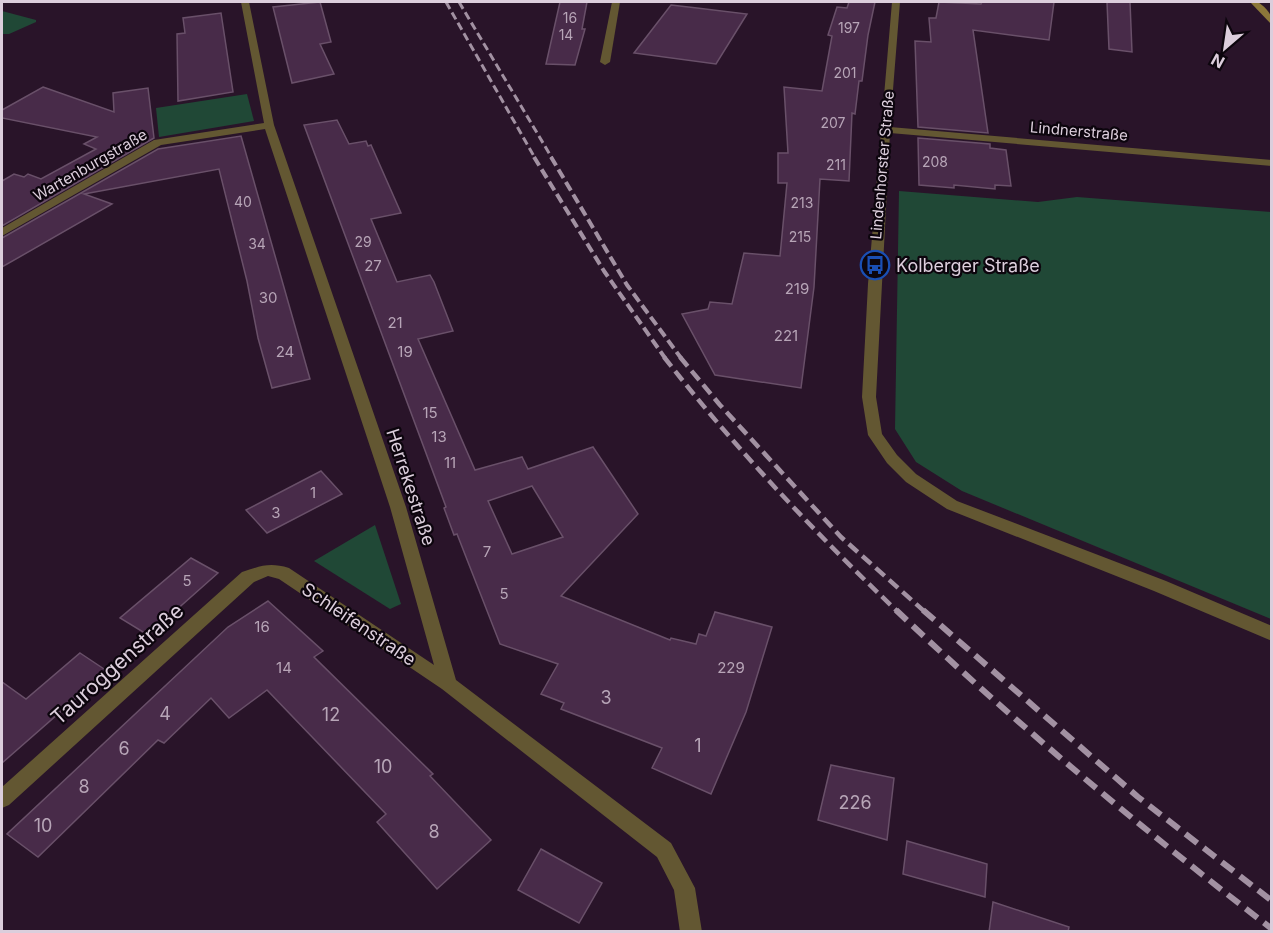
<svg xmlns="http://www.w3.org/2000/svg" width="1273" height="933" font-family="Inter,sans-serif">
<rect width="100%" height="100%" fill="#291429"/>
<g fill="#204836">
<path d="M2,11L36,20V22L9,34H2Z"/>
<path d="M247,94L254,121L159,137L156,108Z"/>
<path d="M899,191L1038,202L1077,197L1271,212V619L962,491L916,462L895,429Z"/>
<path d="M375,525L401,604L390,609L314,561Z"/>
</g>
<g fill="#482b49" stroke="#695069" stroke-width="1.5" fill-rule="evenodd">
<path d="M320,2L331,42L320,44L334,74L292,83L273,7Z"/>
<path d="M560,2H587L582,29H585L575,65L546,64Z"/>
<path d="M849,2H875L868,35L862,81H859L855,114L852,113L849,181L820,179L814,287L801,388L715,375L682,314L708,309L710,302L732,304L744,253L780,256L787,183H778V153H788L784,87L822,91L832,36L828,35L837,7L847,8Z"/>
<path d="M939,2L981,4L982,2H1054L1049,40L973,30L988,133L918,127L915,41L931,42L929,18H936Z"/>
<path d="M1107,2H1130L1132,52L1109,49Z"/>
<path d="M671,5L697,8L747,14L716,64L634,53Z"/>
<path d="M221,13L233,92L178,101L177,34L185,33L183,18Z"/>
<path d="M43,87L114,112L113,93L148,88L154,138L2,226V181L14,174L24,177L28,174L41,179L96,149L84,144L97,137L2,118V110Z"/>
<path d="M337,120L349,144L366,141L368,146L371,145L401,213L371,219L397,282L430,275L434,282L453,331L418,339L475,470L522,457L528,469L593,447L638,514L561,596L670,640L671,638L696,644L699,634L706,636L715,612L772,627L746,712L711,794L652,768L662,748L561,709L564,703L541,694L558,664L500,644L457,534L454,535L444,508L446,507L304,125ZM532,486L563,537L512,554L488,501Z"/>
<path d="M241,136L310,379L272,388L258,338L247,281L219,169L84,194L112,204L2,267V238L158,149Z"/>
<path d="M918,138L990,144V148L1006,150L1011,186L995,185V189L954,185V188L919,185Z"/>
<path d="M321,471L342,494L267,533L246,510Z"/>
<path d="M191,558L218,573L148,635L120,618Z"/>
<path d="M268,601L323,651L314,657L433,774L430,776L491,840L437,889L377,822L386,814L267,690L229,718L211,698L164,743L158,740L38,857L7,834L228,627Z"/>
<path d="M80,653L107,671L2,763V682L26,699Z"/>
<path d="M831,765L894,778L887,840L818,820Z"/>
<path d="M907,841L987,864L985,897L903,874Z"/>
<path d="M541,849L602,883L579,923L518,890Z"/>
<path d="M993,902L1069,927L1068,932H989Z"/>
</g>
<g fill="none" stroke-linecap="round" stroke-linejoin="round">
<g fill="#635732" fill-rule="evenodd">
<path d="M241,2H249L274,125L406,507L456,680L671,843L695,888L702,932H680L674,890L657,857L442,689L279,579L268,576L254,582L9,805L2,808V787L242,572C261,566 269,562 289,568L434,665L390,507L265,129L161,145L2,236V228L154,140L264,123Z"/>
<path d="M612,2H620L610,62L605,65L600,62Z"/>
<path d="M892,2H900L890,127L1272,160V166L890,133L876,397L882,434L897,455L916,474L957,501L1166,581L1272,626V641L1154,591L947,509L906,482L887,463L868,435L862,397L868,284Z"/>
</g>
<path fill="#8c773a" fill-rule="evenodd" d="M1250,2H1258C1267,9 1272,13 1272,25Z"/>
<g stroke="#a291a2" stroke-width="3" stroke-dasharray="8 4" stroke-linecap="butt">
<path d="M446,2L535,158"/>
<path d="M459,2L552,158"/>
</g>
<g stroke="#a291a2" stroke-width="4" stroke-dasharray="10 4.5" stroke-linecap="butt">
<path d="M534,157L604,271L665,358"/>
<path d="M551,157L627,285L681,358"/>
</g>
<g stroke="#a291a2" stroke-width="4.5" stroke-dasharray="12 6" stroke-linecap="butt">
<path d="M664,357C735,448 814,532 898,612"/>
<path d="M680,357L720,405L841,537L925,612"/>
</g>
<g stroke="#a291a2" stroke-width="6" stroke-dasharray="15 8" stroke-linecap="butt">
<path d="M896,610C1015,723 1142,829 1272,929"/>
<path d="M923,610L1138,797L1272,901"/>
</g>
</g>
<defs>
<g id="bus-ring" transform="scale(1.5)"><circle r="9.5" fill="#0c050d" stroke="#1a4fb4" stroke-width="1.5"/><path d="M-5-6H5V4H4V6H2V4H-2V6H-4V4H-5ZM-3.5-4V0h7V-4ZM-3.5 1.2v1.5H-2V1.2ZM2 1.2v1.5H3.5V1.2Z" fill="#1a4fb4"/></g>
</defs>
<g fill-rule="evenodd">
<use href="#bus-ring" x="875" y="265"/>
</g>
<g text-anchor="middle" dominant-baseline="central" stroke-width="4.5" stroke-linejoin="round" paint-order="stroke">
<g font-size="14" fill="#b7a5b7">
<text x="570" y="17">16</text>
<text x="849" y="27">197</text>
<text x="566" y="34">14</text>
<text x="845" y="72">201</text>
<text x="833" y="122">207</text>
<text x="935" y="161">208</text>
<text x="836" y="164">211</text>
<text x="243" y="201">40</text>
<text x="802" y="202">213</text>
<text x="800" y="236">215</text>
<text x="363" y="241">29</text>
<text x="257" y="243">34</text>
</g>
<g font-size="15" fill="#dccedc" stroke="#0c050d">
<text transform="translate(1079 131) rotate(5)">Lindnerstraße</text>
<text transform="translate(90 165) rotate(-30)">Wartenburgstraße</text>
<text transform="translate(882 165) rotate(-85)">Lindenhorster Straße</text>
</g>
<g font-size="15" fill="#b7a5b7">
<text x="373" y="265">27</text>
<text x="797" y="288">219</text>
<text x="268" y="297">30</text>
<text x="395" y="322">21</text>
<text x="786" y="335">221</text>
<text x="285" y="351">24</text>
<text x="405" y="351">19</text>
<text x="430" y="412">15</text>
<text x="439" y="436">13</text>
<text x="450" y="462">11</text>
<text x="313" y="492">1</text>
<text x="276" y="512">3</text>
<text x="487" y="551">7</text>
<text x="187" y="580">5</text>
<text x="504" y="593">5</text>
<text x="262" y="626">16</text>
<text x="284" y="667">14</text>
<text x="731" y="667">229</text>
</g>
<g font-size="18" fill="#dccedc" stroke="#0c050d" text-anchor="start">
<text x="896" y="265">Kolberger Straße</text>
</g>
<g font-size="18" fill="#dccedc" stroke="#0c050d">
<text transform="translate(411 487) rotate(72)">Herrekestraße</text>
<text transform="translate(359 624) rotate(34)">Schleifenstraße</text>
</g>
<g font-size="18" fill="#b7a5b7">
<text x="606" y="697">3</text>
<text x="165" y="713">4</text>
<text x="331" y="714">12</text>
<text x="698" y="745">1</text>
<text x="124" y="748">6</text>
<text x="383" y="766">10</text>
<text x="84" y="786">8</text>
<text x="855" y="802">226</text>
<text x="43" y="825">10</text>
<text x="434" y="831">8</text>
</g>
<g font-size="21" fill="#dccedc" stroke="#0c050d">
<text transform="translate(117 664) rotate(-42)">Tauroggenstraße</text>
</g>
</g>
<rect width="1273" height="933" fill="none" stroke="#dccedc" stroke-width="6"/>
<g transform="translate(1225 48) rotate(209)" stroke="#0c050d" stroke-width="4.5" paint-order="stroke">
<path d="M0-4.5L10 22L0 15L-10 22Z" fill="#dccedc"/>
<text y="-9" font-size="16" font-weight="bold" text-anchor="middle" fill="#dccedc">N</text>
</g>
</svg>
